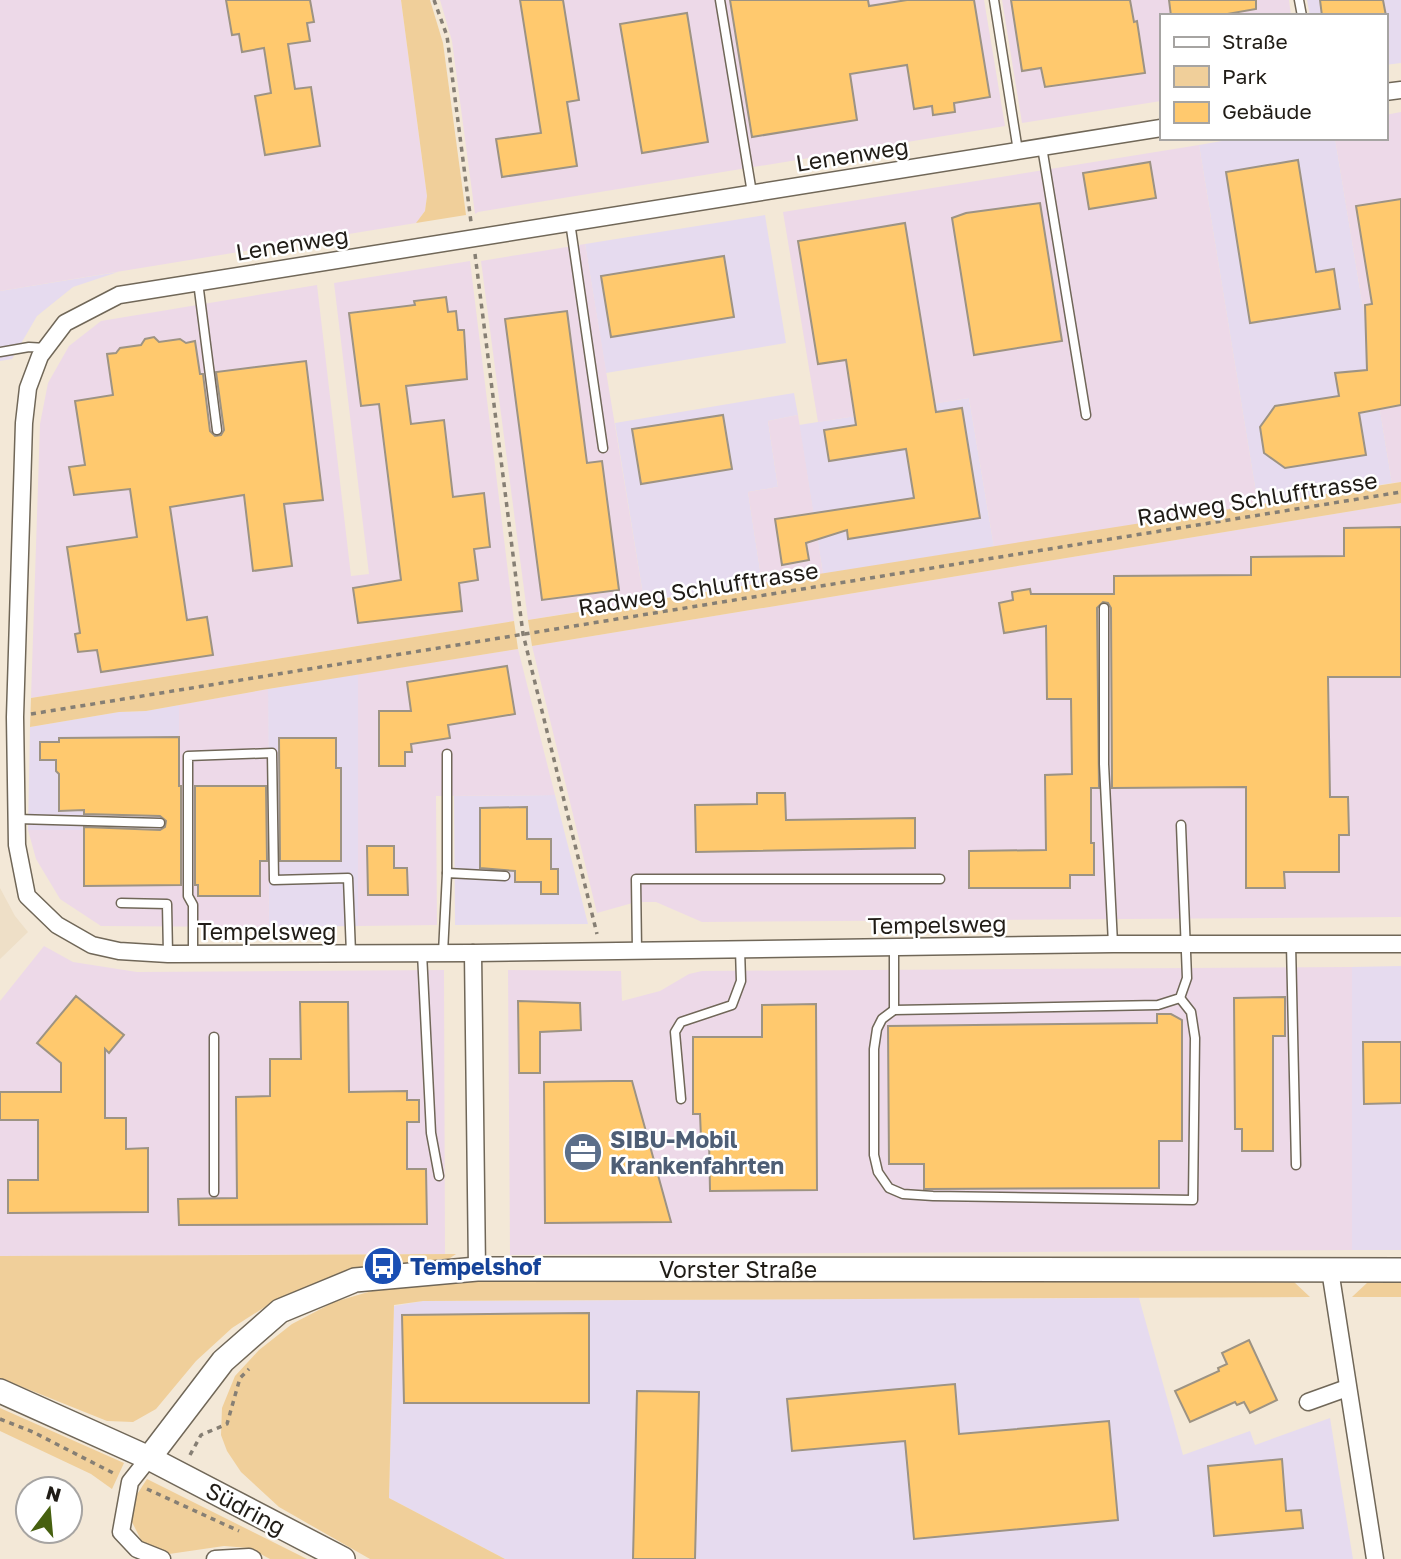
<svg xmlns="http://www.w3.org/2000/svg" width="1401" height="1559" font-family="'Golos Text',sans-serif">
<rect width="100%" height="100%" fill="#f3e8d7"/>
<g fill="#e6dbef">
<path d="M1307,0H1401V63L1385,65V16H1310Z"/>
<path d="M1239,138H1335L1392,483L1258,505L1199,145Z"/>
<path d="M765,215L786,343L606,373L585,244Z"/>
<path d="M118,272L73,287L37,316L12,359L0,361V291Z"/>
<path d="M794,393L798,415L768,421L778,487L748,492L762,583L644,601L615,423Z"/>
<path d="M969,398L994,547L823,574L799,425Z"/>
<path d="M358,674V926L269,927L268,689Z"/>
<path d="M179,705L180,830H28L30,727L119,712L146,711Z"/>
<path d="M555,795L588,924L455,925L454,796Z"/>
<path d="M1401,966V1250H1352V967Z"/>
<path d="M1139,1298L1183,1455L1250,1431L1255,1445L1330,1418L1353,1559H505L389,1498L394,1306L423,1301Z"/>
</g>
<g fill="#edd9e8">
<path d="M0,0H401L427,196L425,211L416,223L0,291Z"/>
<path d="M440,0H984L1005,126L478,212L475,214L452,41Z"/>
<path d="M1002,0H1289L1291,16H1161V101L1022,123Z"/>
<path d="M1401,112V482L1392,483L1335,138H1385V115Z"/>
<path d="M1199,145L1258,505L994,547L969,398L818,422L783,212Z"/>
<path d="M585,244L644,601L528,620L481,261Z"/>
<path d="M470,261L514,621L31,698L40,424L48,383L69,346L101,321L317,285L351,576L369,574L334,283Z"/>
<path d="M798,415L823,574L762,583L748,492L778,487L768,421Z"/>
<path d="M1401,503V917L702,922L656,902H636L597,913L532,646Z"/>
<path d="M518,649L555,795L436,796L437,925L358,926V674Z"/>
<path d="M268,689L269,927L101,926L60,899L36,859L28,830H179V705Z"/>
<path d="M44,946L73,962L137,972L444,970L445,1254L0,1256V1001Z"/>
<path d="M1352,967V1250L510,1255L508,970L621,971L622,1001L660,991L689,974L702,971Z"/>
</g>
<path fill="#eedfc7" d="M0,888L15,916L28,932L0,959Z"/>
<g fill="#f0cf9a">
<path d="M401,0H430L443,43L466,215L416,223L425,211L427,196Z"/>
<path d="M1401,482V503L532,646L528,620Z"/>
<path d="M514,621L518,649L268,689L146,711L119,712L30,727L31,698Z"/>
<path d="M456,1254L447,1260L376,1267L312,1285L271,1303L232,1328L196,1361L156,1409L133,1422L107,1421L0,1378V1256Z"/>
<path d="M474,1280L1294,1282L1310,1297L423,1301L394,1305L389,1498L505,1559H370L279,1507L241,1472L227,1451L221,1435L222,1408L235,1376L259,1350L292,1324L334,1302L382,1288Z"/>
<path d="M1368,1282H1401V1297H1352Z"/>
<path d="M0,1408L124,1463L112,1489L91,1474L0,1431Z"/>
<path d="M147,1479L307,1559H270L249,1548L224,1546L169,1554L155,1550L143,1544L131,1520L132,1502Z"/>
</g>
<g fill="#ffc96e" stroke="#9d9383" stroke-width="2">
<path d="M226,0H310L314,22L307,23L310,41L288,44L295,89L311,87L320,146L265,155L255,96L271,93L264,48L242,52L239,34L232,35Z"/>
<path d="M520,0H563L579,100L567,102L577,166L502,177L496,139L541,133Z"/>
<path d="M730,0H868L869,6L907,0H974L990,97L954,103L955,112L933,115L932,106L914,109L907,65L850,74L857,120L752,137Z"/>
<path d="M1011,0H1130L1134,22L1137,21L1145,73L1045,87L1041,68L1022,71Z"/>
<path d="M1169,0H1256V9L1216,16H1171Z"/>
<path d="M1320,0H1383L1386,16H1322Z"/>
<path d="M687,13L708,142L642,153L620,24Z"/>
<path d="M1298,160L1316,272L1334,269L1340,309L1250,323L1226,172Z"/>
<path d="M1150,162L1156,198L1089,209L1083,173Z"/>
<path d="M1401,199V405L1359,413L1366,455L1285,468L1264,453L1260,427L1275,406L1339,396L1335,373L1367,370L1365,305L1372,304L1356,206Z"/>
<path d="M1040,203L1062,341L974,355L952,218L966,213Z"/>
<path d="M905,223L936,412L962,408L980,518L848,539L847,530L806,543L809,560L782,565L775,519L914,498L906,449L829,461L824,430L856,425L846,360L818,364L798,241Z"/>
<path d="M724,256L734,317L611,337L601,276Z"/>
<path d="M446,297L448,312L456,311L458,330H464L467,379L406,386L411,424L444,420L453,497L484,493L490,547L474,549L478,580L459,583L462,611L358,623L353,588L401,580L379,404L361,406L349,313L415,305L414,301Z"/>
<path d="M567,311L587,463L602,461L619,590L542,600L505,319Z"/>
<path d="M154,337L159,342L180,339L186,343L195,341L200,374H203L210,431L215,436L221,435L224,430L216,372L306,361L323,500L284,504L292,566L253,571L244,495L170,507L187,620L207,617L213,655L101,672L97,650L78,652L75,634L80,633L67,547L137,537L130,489L74,495L69,467L85,465L75,401L113,395L107,354L116,353L120,348L141,345L145,339Z"/>
<path d="M723,415L732,469L641,484L632,429Z"/>
<path d="M1401,527V677H1328L1330,797H1348L1349,835H1339V872H1284L1285,888H1246V787L1112,788L1111,608L1108,603L1103,602L1097,608L1099,788H1091V843H1094V875H1070V888H969V851L1046,850L1045,775L1072,774L1071,699H1047L1046,626L1004,633L999,603L1013,600L1012,592L1030,589L1031,594H1114V576L1251,575V557L1344,556V528Z"/>
<path d="M507,666L515,714L448,725L450,738L411,744L412,752H405V766H379V711H411L407,682Z"/>
<path d="M179,737V786H181V885L84,886V827L160,830L165,827L166,821L160,816L84,814V810L59,811V774L56,771V760H40V742H59V738Z"/>
<path d="M279,738H336V768H341V861H280Z"/>
<path d="M195,786H266L267,861H260V896H198V885H195Z"/>
<path d="M757,793H785L786,820L915,818V848L696,852L695,805L757,804Z"/>
<path d="M527,807V839H551V869H558V894H541V882H515V871L480,868V808Z"/>
<path d="M367,846H394V868H407L408,895H368Z"/>
<path d="M76,996L124,1035L109,1053L105,1049V1118H126V1149L148,1148V1212L8,1213V1180H38V1120H0V1092H61V1063L37,1043Z"/>
<path d="M1285,997V1036H1273V1151H1242V1129H1235L1234,998Z"/>
<path d="M518,1001L580,1003L581,1030L540,1032V1073H519Z"/>
<path d="M300,1002H348L349,1092L407,1091V1100H419V1122H407V1169H426L427,1224L179,1225L178,1199L237,1198L236,1097L270,1096V1059H301Z"/>
<path d="M816,1004L817,1190L710,1191L709,1138H701L700,1114H693V1037H762V1005Z"/>
<path d="M1157,1014H1171L1182,1020V1141H1159V1188L924,1189V1164H889L888,1026L1157,1023Z"/>
<path d="M1363,1042H1401V1103L1364,1104Z"/>
<path d="M614,1081H632L671,1222L545,1223L544,1082Z"/>
<path d="M589,1313V1403H404L402,1315Z"/>
<path d="M1249,1340L1277,1400L1250,1413L1244,1402L1237,1405L1235,1402L1190,1422L1175,1391L1219,1371L1218,1368L1227,1364L1222,1353Z"/>
<path d="M955,1384L959,1434L1109,1421L1118,1520L914,1539L905,1441L792,1451L787,1399Z"/>
<path d="M637,1391L699,1392L695,1559H633Z"/>
<path d="M1282,1459L1286,1511L1301,1510L1303,1528L1214,1536L1208,1466Z"/>
</g>
<g fill="none" stroke-linecap="round" stroke-linejoin="round">
<g stroke="#706758" stroke-width="11">
<g id="lane">
<path d="M720,0L752,193"/>
<path d="M994,0L1018,151"/>
<path d="M1299,0L1302,16"/>
<path d="M1042,147L1086,415"/>
<path d="M570,222L603,448"/>
<path d="M198,282L217,430"/>
<path d="M0,352L29,347L46,348"/>
<path d="M1104,608V764L1113,944"/>
<path d="M447,754V873"/>
<path d="M17,819L160,823"/>
<path d="M121,903L167,904L168,954"/>
<path d="M1291,944L1296,1165"/>
<path d="M894,947V1010L1158,1005L1180,998L1187,978L1181,825"/>
<path d="M637,950L636,879H940"/>
<path d="M422,953L431,1133L439,1176"/>
<path d="M443,953L447,873L505,876"/>
<path d="M193,954V905L188,896V756L272,753L274,880L348,878L351,953"/>
<path d="M894,1010L882,1019L877,1029L874,1049V1155L878,1172L889,1188L903,1194L933,1196L1193,1200L1195,1038L1191,1012L1180,998"/>
<path d="M681,1099L675,1032L681,1022L732,1005L741,981L740,949"/>
<path d="M214,1192V1037"/>
</g>
</g>
<g stroke="#706758" stroke-width="19">
<g id="street">
<path d="M1385,92L1401,90"/>
<path d="M1161,128L119,295L65,323L40,356L28,388L24,423L15,717L17,845L27,896L57,925L92,945L119,951L168,954L473,953L1113,944H1401"/>
<path d="M473,953L477,1269"/>
<path d="M1330,1270L1375,1559"/>
<path d="M1308,1402L1347,1388"/>
<path d="M149,1458L130,1482L121,1532L137,1549L162,1559"/>
<path d="M215,1559L249,1557L253,1559"/>
</g>
</g>
<g stroke="#706758" stroke-width="26">
<g id="secondary">
<path d="M0,1391L149,1458L343,1559"/>
<path d="M149,1458L223,1361L280,1311L355,1280L477,1269L1401,1270"/>
</g>
</g>
<g stroke="#867f74" stroke-width="3.5" stroke-dasharray="5 5" stroke-linecap="butt">
<path d="M434,0L447,36L471,222"/>
<path d="M475,254L523,634L597,934"/>
<path d="M31,714L1401,492"/>
<path d="M0,1419L33,1432L115,1474"/>
<path d="M190,1455L201,1435L227,1424L240,1378L249,1369"/>
<path d="M147,1489L239,1531"/>
</g>
<use href="#lane" stroke="#fff" stroke-width="8"/>
<use href="#street" stroke="#fff" stroke-width="16"/>
<use href="#secondary" stroke="#fff" stroke-width="23"/>
</g>
<defs>
<g id="office-disc" transform="scale(2.0125)"><circle r="9.5" fill="#5c6f8a" stroke="#fff"/><path d="M-6-3h4V-5.5h4V-3h4V5H-6ZM-1-4.5V-3h2v-1.5ZM-6 0V1H6V0Z" fill="#fff"/></g>
<g id="bus-disc" transform="scale(2.0125)"><circle r="9.5" fill="#1a4fb4" stroke="#fff"/><path d="M-5-6H5V4H4V6H2V4H-2V6H-4V4H-5ZM-3.5-4V0h7V-4ZM-3.5 1.2v1.5H-2V1.2ZM2 1.2v1.5H3.5V1.2Z" fill="#fff"/></g>
</defs>
<g fill-rule="evenodd">
<use href="#office-disc" x="583" y="1152"/>
<use href="#bus-disc" x="383" y="1266"/>
</g>
<g text-anchor="middle" dominant-baseline="central" stroke-width="5" stroke-linejoin="round" paint-order="stroke">
<g font-size="23" fill="#201c16" stroke="#fff">
<text transform="translate(852 154) rotate(-9)">Lenenweg</text>
<text transform="translate(292 243) rotate(-9)">Lenenweg</text>
<text transform="translate(1257 498) rotate(-9)">Radweg Schlufftrasse</text>
<text transform="translate(698 588) rotate(-9)">Radweg Schlufftrasse</text>
<text transform="translate(937 924) rotate(-1)">Tempelsweg</text>
<text x="267" y="931">Tempelsweg</text>
<text x="738" y="1269">Vorster Straße</text>
<text transform="translate(246 1508) rotate(28)">Südring</text>
</g>
<g font-size="23" font-weight="bold" fill="#4e5e75" stroke="#fff" text-anchor="start">
<text x="610" y="1139">SIBU-Mobil<tspan x="610" dy="26">Krankenfahrten</tspan></text>
</g>
<g font-size="23" font-weight="bold" fill="#164399" stroke="#fff" text-anchor="start">
<text x="410" y="1266">Tempelshof</text>
</g>
</g>
<rect x="1160" y="14" width="228" height="126" fill="#ffffff" stroke="#a6a4a2" stroke-width="2"/>
<rect x="1174" y="37" width="35" height="10" fill="#ffffff" stroke="#a6a4a2" stroke-width="2"/>
<text x="1222" y="49" font-size="21" fill="#201c16">Straße</text>
<rect x="1174" y="66" width="35" height="21" fill="#f0cf9a" stroke="#a6a4a2" stroke-width="2"/>
<text x="1222" y="84" font-size="21" fill="#201c16">Park</text>
<rect x="1174" y="102" width="35" height="21" fill="#ffc96e" stroke="#a6a4a2" stroke-width="2"/>
<text x="1222" y="119" font-size="21" fill="#201c16">Gebäude</text>
<g transform="translate(49 1510) rotate(16)"><circle r="33" fill="#ffffff" stroke="#a6a4a2" stroke-width="2"/>
<path d="M0-5L12 26L0 18L-12 26Z" fill="#46600f"/>
<text y="-10" font-size="19" font-weight="bold" text-anchor="middle" fill="#201c16">N</text>
</g>
</svg>
